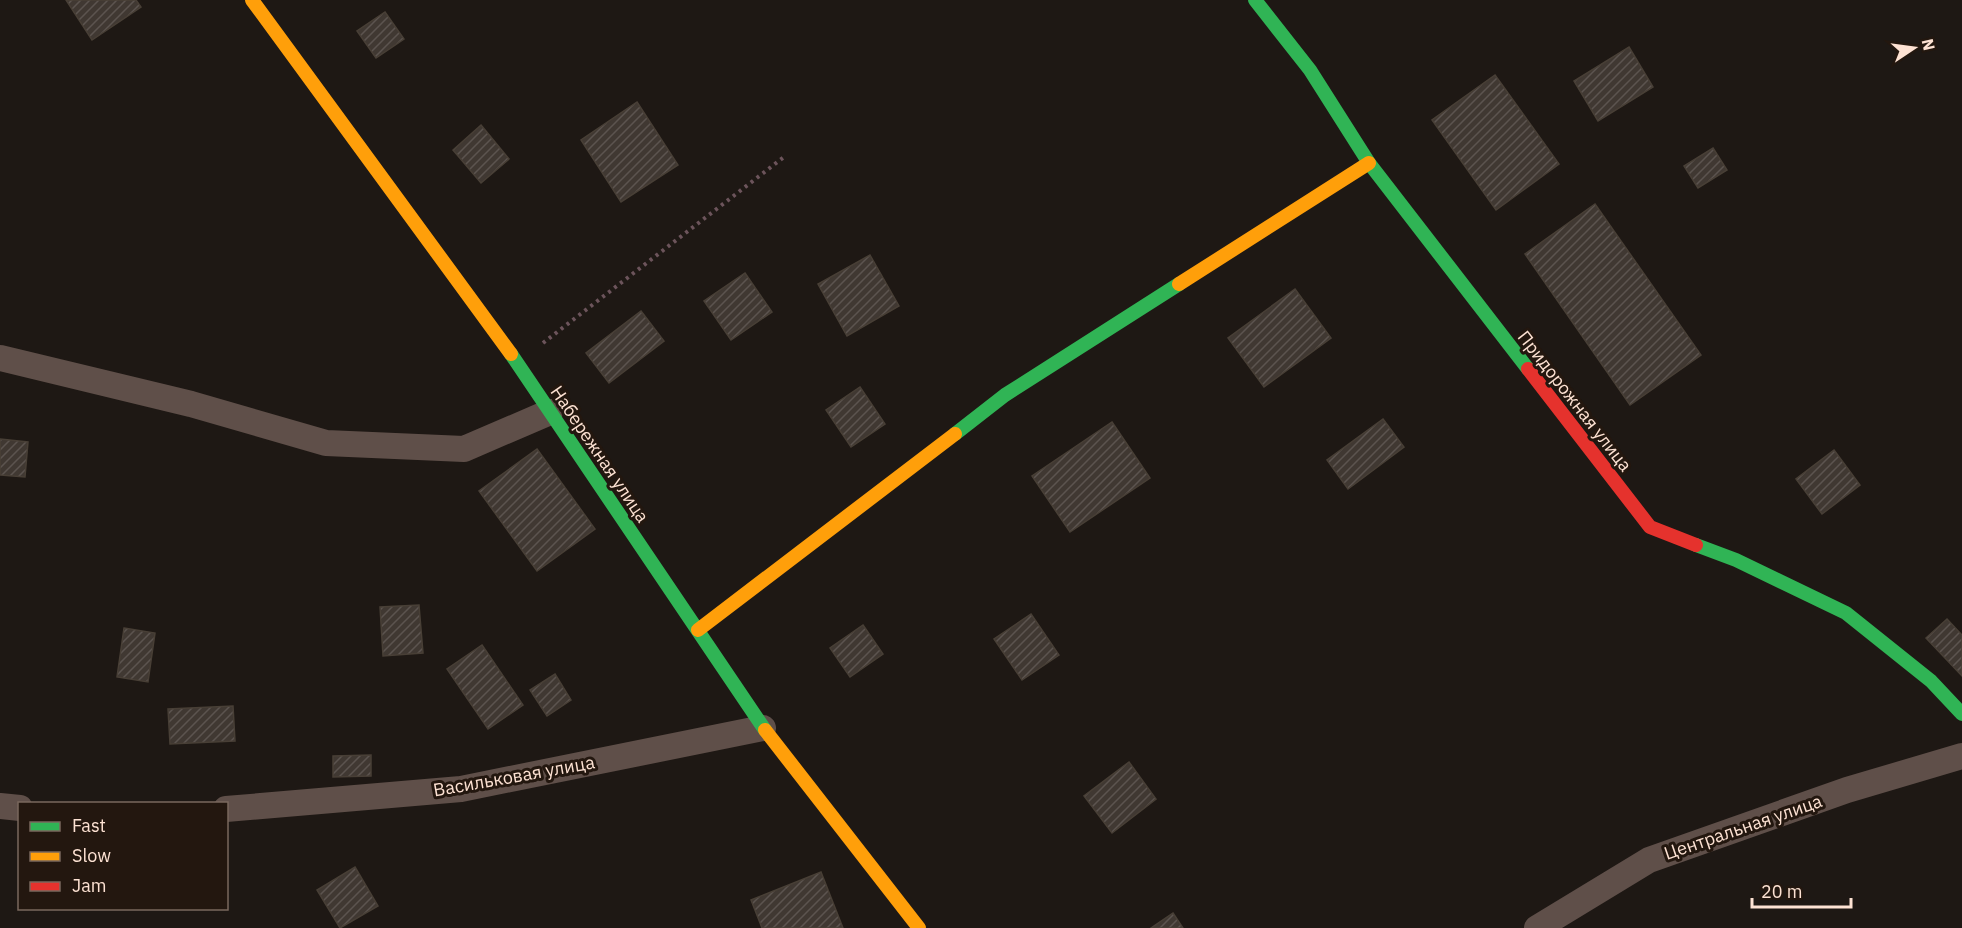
<svg xmlns="http://www.w3.org/2000/svg" width="1962" height="928" font-family="'IBM Plex Sans',sans-serif">
<defs>
<pattern id="building-hatch" width="6" height="6" patternUnits="userSpaceOnUse" patternTransform="scale(1.5)"><rect width="6" height="6" fill="#403832"/><path d="M-1 1l2-2M0 6l6-6M5 7l2-2" fill="none" stroke="#5c544f"/></pattern>
</defs>
<rect width="100%" height="100%" fill="#1e1814"/>
<g fill="url(#building-hatch)" stroke="#483f36" stroke-width="1.5">
<path d="M66,0H136L141,7L92,40Z"/>
<path d="M385,12L404,39L376,58L357,31Z"/>
<path d="M1629,47L1653,87L1598,121L1574,81Z"/>
<path d="M1495,75L1559,164L1496,210L1432,120Z"/>
<path d="M637,102L678,165L621,202L581,140Z"/>
<path d="M481,125L509,159L481,183L453,150Z"/>
<path d="M1713,148L1727,170L1698,188L1684,166Z"/>
<path d="M1595,204L1701,355L1630,405L1525,254Z"/>
<path d="M870,255L899,306L847,336L818,284Z"/>
<path d="M745,273L772,312L731,340L704,301Z"/>
<path d="M1295,289L1331,338L1264,387L1228,338Z"/>
<path d="M641,311L664,341L609,383L586,353Z"/>
<path d="M860,387L885,424L851,447L826,410Z"/>
<path d="M1383,419L1404,447L1348,489L1327,460Z"/>
<path d="M1112,422L1150,478L1070,532L1032,476Z"/>
<path d="M0,439L28,442L25,477L0,475Z"/>
<path d="M537,449L595,529L537,571L479,491Z"/>
<path d="M1834,450L1860,485L1822,514L1796,479Z"/>
<path d="M419,605L423,653L383,656L380,607Z"/>
<path d="M1031,614L1059,655L1022,680L994,639Z"/>
<path d="M1947,619L1962,635V676L1926,638Z"/>
<path d="M863,625L883,654L850,677L830,648Z"/>
<path d="M124,628L155,633L148,682L117,677Z"/>
<path d="M482,645L523,705L488,729L447,669Z"/>
<path d="M555,674L571,700L547,716L530,690Z"/>
<path d="M233,706L235,741L170,744L168,709Z"/>
<path d="M371,755V776L333,777V756Z"/>
<path d="M1129,762L1156,799L1112,833L1084,796Z"/>
<path d="M355,867L378,906L340,928L317,890Z"/>
<path d="M821,872L843,928H762L751,900Z"/>
<path d="M1173,913L1183,928H1151Z"/>
</g>
<g fill="none" stroke-linecap="round" stroke-linejoin="round">
<path stroke="#6c545b" stroke-width="4" stroke-dasharray="3 4.5" stroke-linecap="butt" d="M543,343L784,157"/>
<g stroke="#5f4f49" stroke-width="26">
<path d="M0,358L191,404L326,443L464,449L550,412"/>
<path d="M0,806L20,808"/>
<path d="M226,809L461,789L763,728"/>
<path d="M1537,928L1649,860L1847,790L1962,756"/>
</g>
<g stroke="#30b455" stroke-width="14">
<path d="M1255,0L1310,70L1369,163L1528,369"/>
<path d="M511,354L765,730"/>
<path d="M955,434L1005,395L1179,284"/>
<path d="M1696,545L1736,560L1846,613L1931,681L1962,714"/>
</g>
<g stroke="#ff9f0a" stroke-width="14">
<path d="M252,0L511,354"/>
<path d="M1179,284L1369,163"/>
<path d="M698,630L955,434"/>
<path d="M765,730L919,928"/>
</g>
<path stroke="#e5322d" stroke-width="14" d="M1528,369L1650,527L1696,545"/>
</g>
<g text-anchor="middle" dominant-baseline="central" stroke-width="6" stroke-linejoin="round" paint-order="stroke">
<g font-size="18" fill="#fde2d3" stroke="#23170f">
<text transform="translate(1575 401) rotate(52)">Придорожная улица</text>
<text transform="translate(600 454) rotate(56)">Набережная улица</text>
<text transform="translate(514 776) rotate(-10)">Васильковая улица</text>
<text transform="translate(1743 827) rotate(-19)">Центральная улица</text>
</g>
</g>
<rect x="18" y="802" width="210" height="108" fill="#23170f" stroke="#7a685d" stroke-width="1.5"/>
<rect x="30" y="822" width="30" height="9" fill="#30b455" stroke="#7a685d" stroke-width="1.5"/>
<text x="72" y="832" font-size="18" fill="#fde2d3">Fast</text>
<rect x="30" y="852" width="30" height="9" fill="#ff9f0a" stroke="#7a685d" stroke-width="1.5"/>
<text x="72" y="862" font-size="18" fill="#fde2d3">Slow</text>
<rect x="30" y="882" width="30" height="9" fill="#e5322d" stroke="#7a685d" stroke-width="1.5"/>
<text x="72" y="892" font-size="18" fill="#fde2d3">Jam</text>
<g transform="translate(1914 48) rotate(77)" stroke="#23170f" stroke-width="4.5" paint-order="stroke">
<path d="M0-4.5L10 22L0 15L-10 22Z" fill="#fde2d3"/>
<text y="-9" font-size="16" font-weight="bold" text-anchor="middle" fill="#fde2d3">N</text>
</g>
<path d="M1752 898v9h99v-9" fill="none" stroke="#fde2d3" stroke-width="3"/>
<text x="1761" y="898" font-size="18" fill="#fde2d3" stroke="#23170f" stroke-width="4.5" paint-order="stroke">20 m</text>
</svg>
